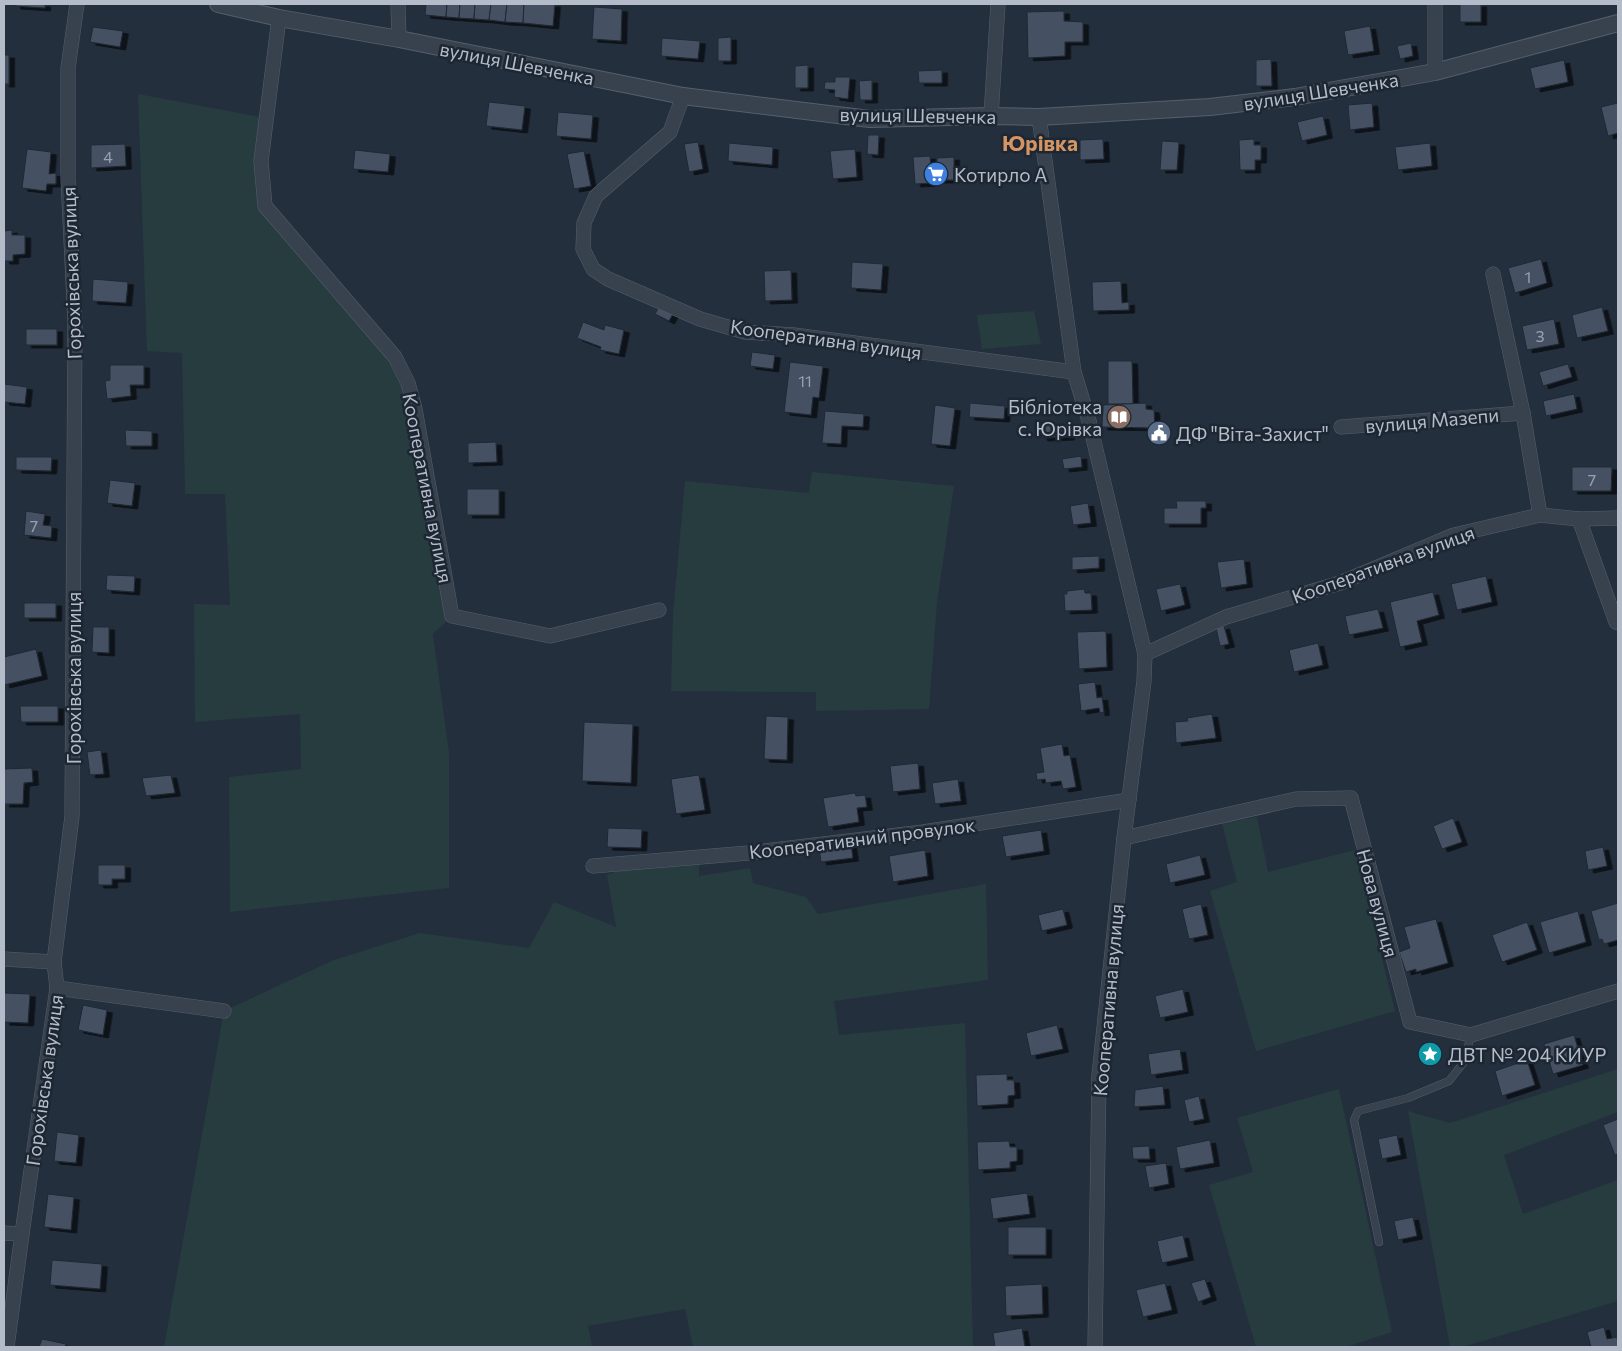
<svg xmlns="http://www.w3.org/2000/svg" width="1622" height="1351" font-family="Commissioner,sans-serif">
<defs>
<filter id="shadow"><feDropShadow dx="5.5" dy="3" stdDeviation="0" flood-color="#0009"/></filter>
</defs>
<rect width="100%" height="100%" fill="#242f3e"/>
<g fill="#263c3f">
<path d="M138,94L266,118L265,206L408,383L452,616L433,634L449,753V888L230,912L229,777L301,769L300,714L195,722L194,604L230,605L225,494H185L182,353L147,351Z"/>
<path d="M1034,311L1041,344L982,349L977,315Z"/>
<path d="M812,472L954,486L937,603L929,709L816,711V692L671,691L673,614L685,481L809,493Z"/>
<path d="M1257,817L1268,872L1355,850L1395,1011L1256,1051L1210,891L1237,882L1222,823Z"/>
<path d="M699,864V876L750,868L753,883L806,897L818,914L986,884L988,980L834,1001L839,1035L965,1023L973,1347H693L685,1309L588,1326L592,1347H164L224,1011L334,960L420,933L529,948L554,902L616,927L607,875L625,868Z"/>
<path d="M1618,1069V1112L1504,1155L1523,1214L1618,1180V1301L1462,1347H1450L1408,1111L1450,1123Z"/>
<path d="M1339,1089L1392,1332L1346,1347H1256L1209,1185L1253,1172L1237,1118Z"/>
</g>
<g fill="#455162" stroke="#1f2835" filter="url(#shadow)">
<path d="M15,4H45V8L15,6Z"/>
<path d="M426,4H447L446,17L425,15Z"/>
<path d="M447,4H460L459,18L446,17Z"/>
<path d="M460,4H475L474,19L459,18Z"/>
<path d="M475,4H491L489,20L474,19Z"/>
<path d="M491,4H507L505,22L489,20Z"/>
<path d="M507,4H524L523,23L505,22Z"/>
<path d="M524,4H555L553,26L523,23Z"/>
<rect x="1460" y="4" width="21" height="18"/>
<path d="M594,7L622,9L621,41L592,39Z"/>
<path d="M1064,11V21L1083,22V42H1065V56L1028,58L1027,12Z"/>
<path d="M1370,26L1374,51L1348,55L1344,31Z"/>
<path d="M93,27L123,31L120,47L90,42Z"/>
<path d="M731,37V61H718V38Z"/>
<path d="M662,38L700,41L698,59L661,56Z"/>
<path d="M1411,43L1413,56L1400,59L1397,46Z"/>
<rect x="4" y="55" width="5" height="29"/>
<path d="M1271,59L1272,86H1256V60Z"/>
<path d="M1564,60L1568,82L1535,89L1530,68Z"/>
<path d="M808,65V88H795V66Z"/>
<path d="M942,70V83H919L918,71Z"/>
<path d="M835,77H850L848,99L834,97L835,90L824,89L825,82H835Z"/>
<path d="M872,80V100H860L859,81Z"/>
<path d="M489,102L525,106L522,130L486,126Z"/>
<path d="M1372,103L1374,127L1350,130L1348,105Z"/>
<path d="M1618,103V133L1608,136L1601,107Z"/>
<path d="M558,112L593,115L591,139L556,136Z"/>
<path d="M1323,116L1327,135L1302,141L1297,122Z"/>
<path d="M868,135H879L878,155L867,154Z"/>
<path d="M1103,139L1104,159L1080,160V140Z"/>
<path d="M1254,139V145H1261V160H1255V170H1240L1239,140Z"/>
<path d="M1162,141L1179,142L1177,170H1160Z"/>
<path d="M698,142L703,169L689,172L684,144Z"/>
<path d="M729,143L773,147L772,165L728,161Z"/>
<path d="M1430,143L1432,166L1398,170L1395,147Z"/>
<path d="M125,144L126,166L91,168V145Z"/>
<path d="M27,149L51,152L49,174L56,173V184H47L46,191L22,188Z"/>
<path d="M855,149L857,177L833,179L830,151Z"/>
<path d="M355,150L390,154L388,172L353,169Z"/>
<path d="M584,151L591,186L574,189L567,154Z"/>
<path d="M930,156L932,183L915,184L913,157Z"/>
<path d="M954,157V180H937V158Z"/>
<path d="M12,230V235H25V254L13,255V261H4V231Z"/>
<path d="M1541,259L1547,283L1515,293L1508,268Z"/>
<path d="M852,262L883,264L881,290L851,288Z"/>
<path d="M791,270L792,300L765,301L764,271Z"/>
<path d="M93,279L128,282L126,303L92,301Z"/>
<path d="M1121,281L1122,303L1129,302V310L1093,311L1092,282Z"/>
<path d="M660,305L674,312L669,321L655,314Z"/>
<path d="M1602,307L1608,331L1577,338L1572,315Z"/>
<path d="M1554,319L1559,344L1527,350L1522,326Z"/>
<path d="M583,322L604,330L605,325L624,330L619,354L600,350L601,347L577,338Z"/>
<rect x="26" y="329" width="31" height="16"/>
<path d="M752,352L775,355L773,369L750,366Z"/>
<path d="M1108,361H1132L1133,404H1108Z"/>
<path d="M790,362L823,366L819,398L813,397L811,415L784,412Z"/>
<path d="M1568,364L1572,377L1543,386L1539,372Z"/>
<path d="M110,365H144V385H130L131,396L107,399L105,381L110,380Z"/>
<path d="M4,384L27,387L25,404L4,402Z"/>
<path d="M1574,394L1577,409L1546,416L1543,401Z"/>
<path d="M970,403L1005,406L1004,419L969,417Z"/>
<path d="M1146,403V409L1154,410L1155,428L1102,427L1103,405Z"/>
<path d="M935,405L955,408L950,446L931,444Z"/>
<path d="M825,411L864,414L863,427L842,426L841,444L822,443Z"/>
<path d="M1068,424L1069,437L1042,438L1041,426Z"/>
<path d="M125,430L152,431V446H126Z"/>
<path d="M496,442L497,462L468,463V443Z"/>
<path d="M1081,456L1082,467L1064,469L1062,459Z"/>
<path d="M16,457H52L51,471L16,470Z"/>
<path d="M1572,467H1612L1611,491H1572Z"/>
<path d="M110,480L135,483L132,506L107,503Z"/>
<rect x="467" y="489" width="32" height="26"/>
<path d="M1176,501H1206V508H1201V524H1164V508H1177Z"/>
<path d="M1088,503L1091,523L1073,525L1070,506Z"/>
<path d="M26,511L45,514L43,525L52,526L51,538L24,535Z"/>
<path d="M1099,556V568L1072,570V557Z"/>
<path d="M1244,559L1247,584L1221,588L1217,562Z"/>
<path d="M107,575L135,576L134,592L106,590Z"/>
<path d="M1486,576L1492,602L1457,610L1451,584Z"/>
<path d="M1180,584L1185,605L1161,611L1156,589Z"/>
<path d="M1084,589L1085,593H1091L1092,610L1065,611L1064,594H1067V591Z"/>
<path d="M1433,592L1439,615L1417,621L1422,642L1400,647L1390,602Z"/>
<rect x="24" y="603" width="32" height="15"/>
<path d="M1378,609L1383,628L1349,635L1345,616Z"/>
<path d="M1224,626L1229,644L1220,646L1216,628Z"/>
<path d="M93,627H109V653L92,652Z"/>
<path d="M1106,631L1107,667L1079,669L1077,632Z"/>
<path d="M1318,643L1323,665L1294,672L1289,650Z"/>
<path d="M36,649L42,676L4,685V657Z"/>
<path d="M1095,682L1097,698L1102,697L1104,712L1100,713L1099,708L1081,711L1078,684Z"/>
<path d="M20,706H58V722H21Z"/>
<path d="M1212,714L1216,738L1176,743L1175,722L1188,721L1187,718Z"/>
<path d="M766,716L788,717L787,760L764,759Z"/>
<path d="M584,722L633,724L631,783L582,781Z"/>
<path d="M1062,744L1064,756L1070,755L1076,787L1063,789L1061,781L1046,783L1045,779L1037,780L1036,773L1044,772L1040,748Z"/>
<path d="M101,750L104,774L90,775L87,752Z"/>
<path d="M918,763L920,789L893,792L890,766Z"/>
<path d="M32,768L33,782L24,783L23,804H4V769Z"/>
<path d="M171,775L175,793L146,796L142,778Z"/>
<path d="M699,775L705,810L676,814L671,779Z"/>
<path d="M958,779L961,801L935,804L932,783Z"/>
<path d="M855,793L856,796L865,795L867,807L857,808L859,822L828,827L823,798Z"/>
<path d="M1453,818L1462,842L1442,849L1433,826Z"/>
<path d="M608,828L642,829L641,848L607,847Z"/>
<path d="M1041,830L1044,851L1006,857L1002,836Z"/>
<path d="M851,844L853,858L821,862L819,848Z"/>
<path d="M1603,847L1607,866L1588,870L1585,851Z"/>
<path d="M925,850L928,876L893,882L889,856Z"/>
<path d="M1200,855L1205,875L1170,883L1166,864Z"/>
<path d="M98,865H125V879H112V885H98Z"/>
<path d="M1618,903V940L1604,944L1602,939L1599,940L1591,911Z"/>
<path d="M1201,904L1208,935L1189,939L1182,909Z"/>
<path d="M1063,909L1067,925L1042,931L1038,915Z"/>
<path d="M1578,911L1586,942L1549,953L1540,922Z"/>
<path d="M1436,919L1448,963L1416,972V969L1406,972L1399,952L1410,948L1404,927Z"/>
<path d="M1527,922L1537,950L1502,962L1492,935Z"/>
<path d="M1183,989L1188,1012L1160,1018L1155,996Z"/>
<path d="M4,993L30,994L28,1023L4,1022Z"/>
<path d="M83,1005L107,1010L103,1035L78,1030Z"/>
<path d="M1057,1025L1063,1049L1031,1056L1026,1033Z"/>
<path d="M1574,1035L1583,1065L1553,1074L1544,1044Z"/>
<path d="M1180,1049L1183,1070L1151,1075L1148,1054Z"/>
<path d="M1527,1060L1535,1085L1502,1096L1495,1071Z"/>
<path d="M1007,1074V1080H1014L1015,1095L1008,1096V1104L977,1106L976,1075Z"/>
<path d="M1163,1086L1165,1105L1134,1107L1135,1090Z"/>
<path d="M1199,1096L1204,1119L1189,1122L1184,1100Z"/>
<path d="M1618,1119V1154L1615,1155L1603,1125Z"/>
<path d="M57,1132L79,1135L76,1163L54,1161Z"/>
<path d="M1397,1135L1401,1155L1382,1159L1378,1139Z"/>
<path d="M1210,1140L1214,1163L1180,1169L1176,1147Z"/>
<path d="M1009,1141L1010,1147H1017V1161L1010,1162V1168L978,1170L977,1142Z"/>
<path d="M1149,1146L1150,1159H1133L1132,1147Z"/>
<path d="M1166,1163L1169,1184L1149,1188L1145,1166Z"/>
<path d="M1027,1193L1030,1214L993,1219L990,1198Z"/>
<path d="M48,1194L74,1197L71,1230L44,1227Z"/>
<path d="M1413,1217L1417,1236L1398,1240L1394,1221Z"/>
<rect x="1008" y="1227" width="38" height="28"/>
<path d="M1183,1235L1188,1257L1162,1263L1157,1241Z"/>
<path d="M52,1260L102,1264L100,1289L50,1285Z"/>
<path d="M1205,1279L1211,1297L1198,1302L1191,1283Z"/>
<path d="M1165,1283L1172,1310L1143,1317L1136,1290Z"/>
<path d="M1042,1284L1043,1314L1006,1316L1005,1286Z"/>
<path d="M1604,1327L1607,1339L1617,1337L1618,1347H1591L1587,1332Z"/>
<path d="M1022,1328L1025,1347H995L993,1333Z"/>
<path d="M42,1339L66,1344L65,1347H39Z"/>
</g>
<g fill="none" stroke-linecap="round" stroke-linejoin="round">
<g stroke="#565f6c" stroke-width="8">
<path id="service" d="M1379,1242L1354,1120L1358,1111L1408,1098L1449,1081L1464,1062L1471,1035"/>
</g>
<g stroke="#565f6c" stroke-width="15">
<g id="minor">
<path d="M398,4L399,39"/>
<path d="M1435,4V72"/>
<path d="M279,18L261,161L265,206L395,357L408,383L415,409L452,616L550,636L659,610"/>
<path d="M683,96L670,132L596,196L584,223L583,249L593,269L608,279L700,319L745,332L794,335L1074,372"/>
<path d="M991,116L998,4"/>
<path d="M1039,117L1074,372L1089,421L1145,654L1144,681L1124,838L1099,1075L1095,1347"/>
<path d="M1493,274L1523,413L1540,515L1579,519L1618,518"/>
<path d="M1341,427L1523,413"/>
<path d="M1579,519L1616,622L1618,623"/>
<path d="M1145,654L1226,617L1340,583L1454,535L1540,515"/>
<path d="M1124,838L1296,799L1351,798L1410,1022L1471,1035L1618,991"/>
<path d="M593,866L748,853L923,832L1129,800"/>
<path d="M4,959L54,962"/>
<path d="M57,988L224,1011"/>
<path d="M4,1233L22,1234"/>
<path d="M7,1347L22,1234L57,988L54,962L72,816L75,321L68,179V68L77,4"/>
</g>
</g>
<g stroke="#565f6c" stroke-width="18">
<path id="tertiary" d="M218,4L279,18L399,39L683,96L870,119L991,116L1039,117L1210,107L1295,97L1435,72L1618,23"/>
</g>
<use href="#service" stroke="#38414e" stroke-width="7"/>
<use href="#minor" stroke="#38414e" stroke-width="14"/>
<use href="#tertiary" stroke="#38414e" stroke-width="16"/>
</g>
<defs>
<g id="supermarket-disc" transform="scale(1.25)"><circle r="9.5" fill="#3f7fe0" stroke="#1d2633"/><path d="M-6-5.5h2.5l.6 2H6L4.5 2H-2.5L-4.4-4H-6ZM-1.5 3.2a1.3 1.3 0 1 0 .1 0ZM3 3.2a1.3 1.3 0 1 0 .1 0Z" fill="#fff"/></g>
<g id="library-disc" transform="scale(1.25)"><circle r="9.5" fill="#8d6e63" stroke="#1d2633"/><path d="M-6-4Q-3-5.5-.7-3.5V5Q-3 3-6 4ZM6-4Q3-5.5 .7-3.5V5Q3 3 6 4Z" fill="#fff"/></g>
<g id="civic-disc" transform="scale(1.25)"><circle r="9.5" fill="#5c6f8a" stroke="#1d2633"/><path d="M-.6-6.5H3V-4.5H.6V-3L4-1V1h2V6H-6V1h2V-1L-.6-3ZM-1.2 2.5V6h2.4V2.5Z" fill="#fff"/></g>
<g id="sight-disc" transform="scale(1.25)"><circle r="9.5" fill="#0f9aa8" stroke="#1d2633"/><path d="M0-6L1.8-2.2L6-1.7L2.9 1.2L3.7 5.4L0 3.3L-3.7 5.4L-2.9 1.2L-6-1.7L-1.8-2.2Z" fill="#fff"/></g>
</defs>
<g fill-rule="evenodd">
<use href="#supermarket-disc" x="936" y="174"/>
<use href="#library-disc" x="1119" y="417"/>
<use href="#civic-disc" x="1159" y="433"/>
<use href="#sight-disc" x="1430" y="1054"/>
</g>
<g text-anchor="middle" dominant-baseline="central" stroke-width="5" stroke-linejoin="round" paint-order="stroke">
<g font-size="16" fill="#98a1af">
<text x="108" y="156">4</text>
<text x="1528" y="276">1</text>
<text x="1540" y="335">3</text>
<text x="805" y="380">11</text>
<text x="1592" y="479">7</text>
<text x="34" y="525">7</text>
</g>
<g font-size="19" fill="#b4bcc9" stroke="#1d2633">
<text transform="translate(517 63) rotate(11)">вулиця Шевченка</text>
<text transform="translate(1321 91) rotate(-9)">вулиця Шевченка</text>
<text transform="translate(918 115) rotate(1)">вулиця Шевченка</text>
<text transform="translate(71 273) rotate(-92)">Горохівська вулиця</text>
<text transform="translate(826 339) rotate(8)">Кооперативна вулиця</text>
<text transform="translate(1432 420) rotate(-5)">вулиця Мазепи</text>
<text transform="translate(428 488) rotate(79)">Кооперативна вулиця</text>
<text transform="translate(1383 564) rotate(-20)">Кооперативна вулиця</text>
<text transform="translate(73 678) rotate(-90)">Горохівська вулиця</text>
<text transform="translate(862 838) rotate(-7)">Кооперативний провулок</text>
<text transform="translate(1378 903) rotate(75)">Нова вулиця</text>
<text transform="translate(1108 1000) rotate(-85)">Кооперативна вулиця</text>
<text transform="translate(44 1080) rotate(-82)">Горохівська вулиця</text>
</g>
<g font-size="19" fill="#b4bcc9" stroke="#1d2633" text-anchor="start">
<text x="954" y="174">Котирло А</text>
<text x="1102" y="406" text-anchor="end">Бібліотека<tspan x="1102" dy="22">с. Юрівка</tspan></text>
<text x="1176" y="433">ДФ "Віта-Захист"</text>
<text x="1448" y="1054">ДВТ № 204 КИУР</text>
</g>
<g font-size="21" font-weight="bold" fill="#d59563" stroke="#1d2633">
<text x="1040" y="142">Юрівка</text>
</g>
</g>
<rect width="1622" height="1351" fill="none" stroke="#b4bcc9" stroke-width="10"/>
</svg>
